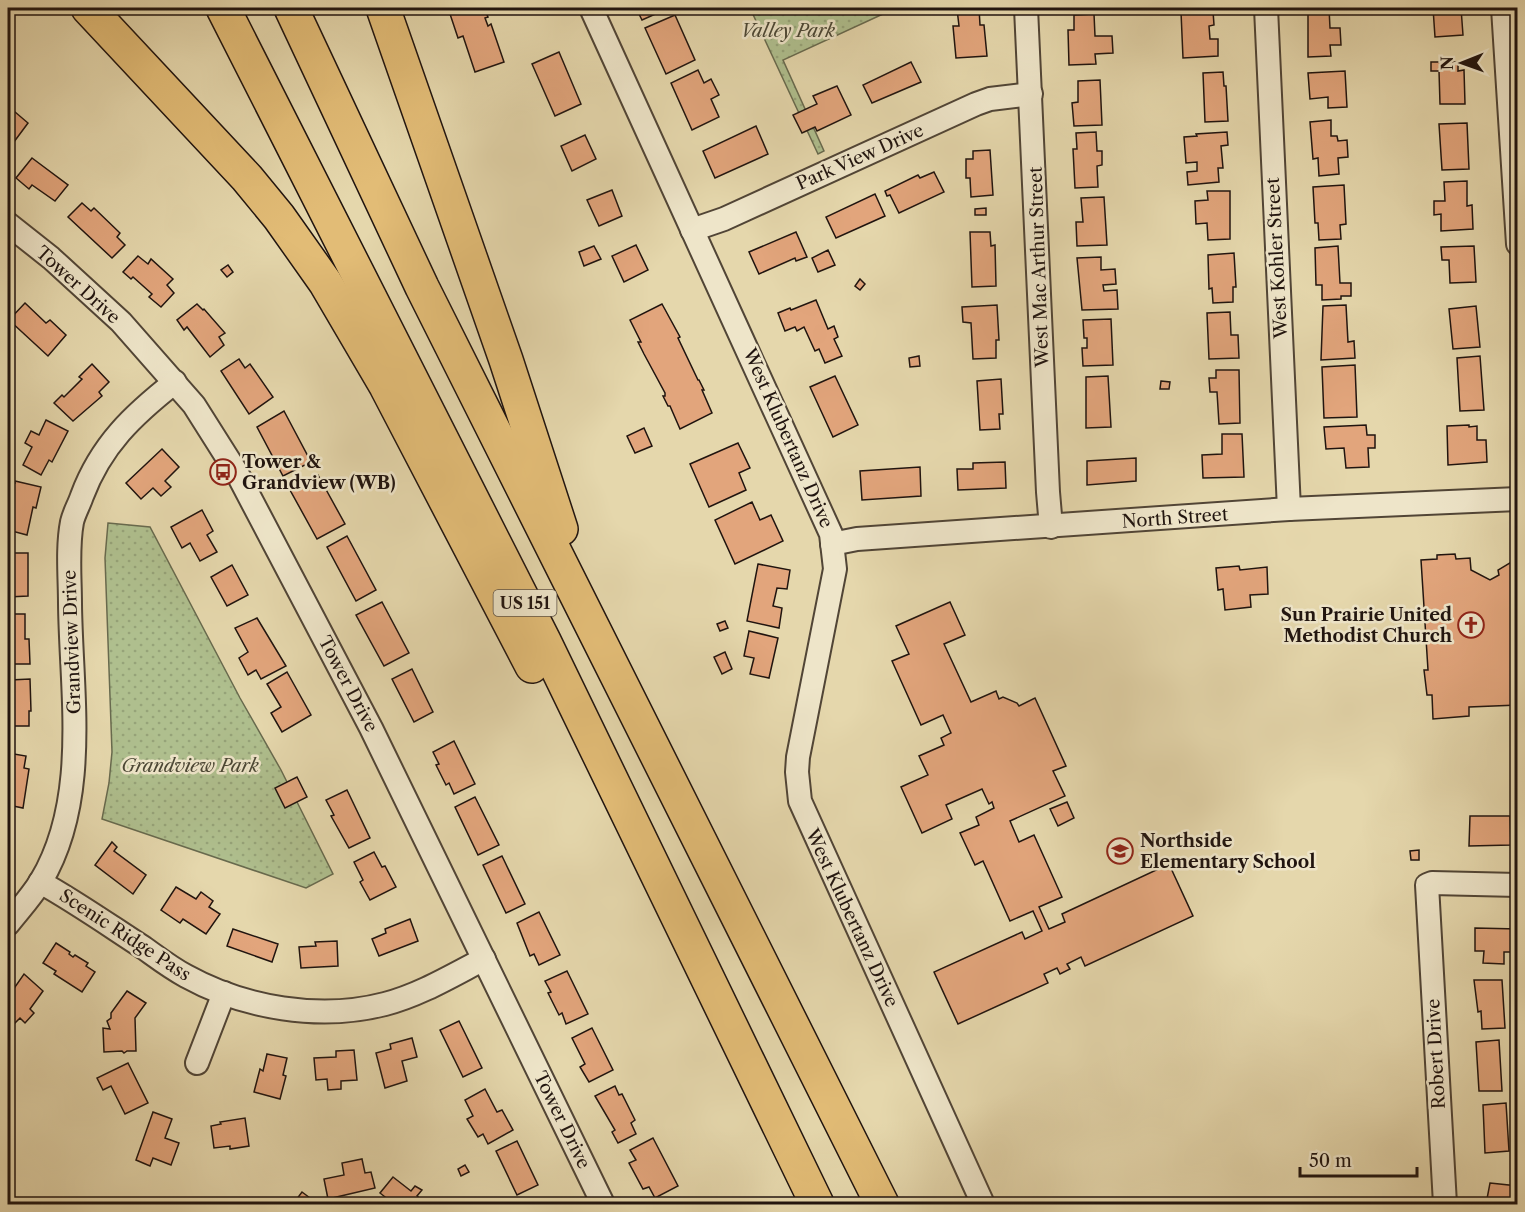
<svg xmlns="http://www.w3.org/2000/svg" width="1525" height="1212" font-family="'Libre Caslon Text',serif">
<defs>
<pattern id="park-dots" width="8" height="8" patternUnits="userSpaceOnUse" patternTransform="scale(1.5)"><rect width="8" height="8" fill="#afbf8e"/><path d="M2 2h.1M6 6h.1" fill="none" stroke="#96a379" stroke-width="1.8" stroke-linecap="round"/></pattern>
</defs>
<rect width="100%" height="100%" fill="#e5d7ac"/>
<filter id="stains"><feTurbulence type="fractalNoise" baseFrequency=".00333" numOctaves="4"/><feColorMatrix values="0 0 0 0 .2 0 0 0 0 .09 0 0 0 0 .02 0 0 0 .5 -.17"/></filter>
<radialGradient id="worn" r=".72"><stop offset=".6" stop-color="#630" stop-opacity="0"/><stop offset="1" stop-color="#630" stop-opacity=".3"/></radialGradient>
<g fill="url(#park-dots)" stroke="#686a4e" stroke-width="1.5">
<path d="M750,8H896L783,60L824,151L818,154Z"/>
<path d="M108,523L150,527L240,698L281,770L333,874L306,888L102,819L109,783L112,752L105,558Z"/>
</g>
<g fill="#e2a57c" stroke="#20140f" stroke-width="1.5">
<path d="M448,8H484L488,17L485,18L488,26L491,24L504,62L475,72L463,36L458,38Z"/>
<path d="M636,8H669L642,20Z"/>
<path d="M979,8L980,25H984L987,56L956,58L953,26H959L957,9Z"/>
<path d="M1308,8H1329L1330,28H1340L1341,45H1330L1331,56L1308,57Z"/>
<path d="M1433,8H1461L1463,35L1435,37Z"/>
<path d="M1213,11L1214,25L1209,26L1210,39H1218V56L1183,58L1181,12Z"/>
<path d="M1094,14L1095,36H1112L1113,53L1095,54L1096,64L1069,65L1068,30H1074V15Z"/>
<path d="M675,15L695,60L666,74L645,28Z"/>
<path d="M559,52L581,104L555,116L532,64Z"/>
<path d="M911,62L921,82L872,103L863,85Z"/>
<path d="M1431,62H1458V71L1464,70L1465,104H1440L1439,71H1431Z"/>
<path d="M698,70L704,83L711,79L719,95L711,99L719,117L692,130L671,83Z"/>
<path d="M1345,71L1347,107L1328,108V97L1310,99L1308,73Z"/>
<path d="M1223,72L1224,86H1226L1228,121L1205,122L1203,73Z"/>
<path d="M1100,80L1102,125L1074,126L1072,103L1078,102V81Z"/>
<path d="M837,86L851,115L817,131L815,127L802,133L793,115L817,104L813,96Z"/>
<path d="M8,106L28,123L8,150Z"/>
<path d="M1331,120V136H1337L1338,141L1347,140L1348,157L1338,158L1339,174L1319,176L1318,158L1313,159L1310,122Z"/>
<path d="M1467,123L1469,169L1442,170L1439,124Z"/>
<path d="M756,126L768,154L715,178L703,151Z"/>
<path d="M1096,132L1097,151H1102V165L1097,166L1098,187L1075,188L1073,149H1077L1076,133Z"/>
<path d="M1227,132L1228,145L1221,146L1223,168H1218L1219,182L1188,185L1187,172L1197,171V162L1186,163L1184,137L1197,136L1196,134Z"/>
<path d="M585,135L596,159L572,171L561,146Z"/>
<path d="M990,150L993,195L971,197L970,178H966V159H973V151Z"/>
<path d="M32,158L68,185L55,201L32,185L29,189L16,178Z"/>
<path d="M934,172L944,192L899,213L890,195L887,196L885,191L918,175L920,178Z"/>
<path d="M1467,181V206L1472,205L1473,229L1441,231V214L1434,215V201H1445L1444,182Z"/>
<path d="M1344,185L1346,224L1340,225L1341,239L1319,240L1318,223H1315L1313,187Z"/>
<path d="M612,190L622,216L599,226L587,200Z"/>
<path d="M1207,191H1230V239L1208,240L1207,223L1196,224L1195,201L1208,200Z"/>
<path d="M875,194L885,216L836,238L826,217Z"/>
<path d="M1104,197L1107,245L1077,246L1076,222H1083L1081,198Z"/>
<path d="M82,203L91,211L94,208L120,233L117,237L125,245L112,258L68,217Z"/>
<path d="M986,208V215H975V209Z"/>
<path d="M796,232L807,257L796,261L795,258L759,274L749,252Z"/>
<path d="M970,232H990L991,246L995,245L996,286L972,287Z"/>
<path d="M636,245L648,270L624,282L612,256Z"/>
<path d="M594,246L601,259L584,266L579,252Z"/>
<path d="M1338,246L1340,283H1351V296H1341V299L1322,300V285H1316L1315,248Z"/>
<path d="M1474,246L1476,282L1450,283L1449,260H1442L1441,247Z"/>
<path d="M828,250L835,265L818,272L812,258Z"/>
<path d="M1234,253L1236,287H1233V302L1213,303L1212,288L1209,289L1208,255Z"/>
<path d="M138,256L148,264L151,259L173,279L167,285L174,293L161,307L149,297L152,294L133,277L131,279L123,272Z"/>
<path d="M1101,257V270L1115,269L1116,284L1103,285L1104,291L1117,290L1118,309L1082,310L1077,258Z"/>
<path d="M228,265L233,272L227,277L221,270Z"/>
<path d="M860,279L865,284L860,290L855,286Z"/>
<path d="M816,300L828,329L834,326L838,337L834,339L842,356L825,363L819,349L815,351L804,327L797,331L795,327L785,331L778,313L790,308L791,310Z"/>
<path d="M25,303L46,323L50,320L66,335L48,356L9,320Z"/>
<path d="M197,304L203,310L204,309L225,333L219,337L224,345L210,357L187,327L184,330L177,320Z"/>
<path d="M662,304L680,337L678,338L698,380H699L704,390H702L712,413L680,429L670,406H668L663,396H665V393L644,354L638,342H641L630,320Z"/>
<path d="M997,305L999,340H996V358L973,359L971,323L963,322L962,307Z"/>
<path d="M1346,305L1348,342L1354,341L1355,358L1321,360L1323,306Z"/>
<path d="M1476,306L1480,347L1453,349L1449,309Z"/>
<path d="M1230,312L1231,335H1238L1239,358L1209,359L1207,313Z"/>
<path d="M1111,319L1113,365L1083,366L1082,348H1087V338H1084L1083,320Z"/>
<path d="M919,356L920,366L910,367L909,358Z"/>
<path d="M1480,356L1484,410L1460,411L1457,358Z"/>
<path d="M239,359L245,368L250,364L273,397L249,414L221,371Z"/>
<path d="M92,364L109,382L99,392L102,396L73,421L54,403L62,395L64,397L82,379L79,377Z"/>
<path d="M1355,365L1357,417L1324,418L1322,367Z"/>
<path d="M1216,370H1239L1240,423L1219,424L1217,392H1210L1209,378H1216Z"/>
<path d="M835,376L858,425L833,437L810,387Z"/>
<path d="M1108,376L1111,427L1086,428V377Z"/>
<path d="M1001,379L1003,414H999L1000,429L980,430L977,381Z"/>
<path d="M1161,381L1170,382L1169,389H1160Z"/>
<path d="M284,411L311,462L283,476L257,427Z"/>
<path d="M46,420L68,431L52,462L49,460L41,475L23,465L32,447L25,443L31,431L39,435Z"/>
<path d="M1366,425L1367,435H1375V448H1368L1369,467L1346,468L1344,448L1326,449L1324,427Z"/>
<path d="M1469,425V427L1477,426V440H1486L1487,462L1448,465L1447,426Z"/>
<path d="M644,428L652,446L635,453L627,436Z"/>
<path d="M1222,434H1242L1244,477L1203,478L1202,455L1222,454Z"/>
<path d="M738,443L750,468L739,473L746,490L709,507L690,464Z"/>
<path d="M162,449L179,467L165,481L171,487L161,496L153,488L141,499L126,483Z"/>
<path d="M1136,458V481L1087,485V461Z"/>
<path d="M1005,462L1006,488L958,490L957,469H973V463Z"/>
<path d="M920,467L921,496L862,500L860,471Z"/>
<path d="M318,475L345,524L317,539L290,490Z"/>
<path d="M8,481L15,483V481L41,487L36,508L33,507L27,535L8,530V514L12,495L8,494Z"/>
<path d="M752,502L760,520L771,515L783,541L735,564L715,520Z"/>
<path d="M202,510L213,531L207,535L217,552L200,561L190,543L182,548L171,527Z"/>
<path d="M347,536L376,590L356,601L327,547Z"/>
<path d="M8,553H28V596L8,597Z"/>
<path d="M1455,554L1456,559L1470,558L1471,570L1490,580L1499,575L1498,570L1518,558V705L1469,707V716L1433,719L1432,695H1427L1424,670H1428L1421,560L1437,559V555Z"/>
<path d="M758,564L790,570L787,589L777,588L773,606L782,608L779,628L747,621Z"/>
<path d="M232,565L248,595L227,606L211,577Z"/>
<path d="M1239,566L1240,570L1267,567L1268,594L1250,595L1251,607L1225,610L1223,589L1218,590L1216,568Z"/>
<path d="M382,602L409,653L384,666L356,615Z"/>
<path d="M950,602L965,635L944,644L971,702L996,691L999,699L1003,697L1017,703L1019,706L1035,698L1066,766L1053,771L1065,796L1010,821L1019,842L1034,835L1062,897L1039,907L1049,929L1065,922L1062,914L1169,864L1193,916L1085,966L1081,957L1067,964L1070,969L1060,974L1057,968L1044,974L1048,983L958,1024L934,972L1022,932L1025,939L1042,931L1033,911L1010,921L983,861L975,865L960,833L979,825L976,817L994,808L992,802L989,804L982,789L946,805L952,819L922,833L901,787L928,775L919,756L944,745L941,738L951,733L943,715L921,725L892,661L909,654L896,626Z"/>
<path d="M8,614H25V639H29L30,664H8Z"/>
<path d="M257,618L286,666L261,679L256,670L248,675L239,658L248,652L235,628Z"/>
<path d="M725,621L728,628L720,631L717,624Z"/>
<path d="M749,631L778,638L769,678L750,674L754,658L744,656Z"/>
<path d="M725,652L732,669L722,674L714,657Z"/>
<path d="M412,669L433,712L414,722L392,679Z"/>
<path d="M287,672L311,715L282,732L271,713L281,707L267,684Z"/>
<path d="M30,679L31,711H29V726H8V703H11L10,680Z"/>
<path d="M454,741L475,784L454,794L449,783L446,785L436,765L439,764L433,752Z"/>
<path d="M8,753L26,756L24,768L29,769L23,808L8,805Z"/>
<path d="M297,777L307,797L285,808L275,788Z"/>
<path d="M347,790L370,838L349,848L331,816L334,815L326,800Z"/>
<path d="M475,797L499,845L478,855L455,807Z"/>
<path d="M1067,802L1074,818L1058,826L1050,809Z"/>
<path d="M1470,816H1510L1511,845L1469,846Z"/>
<path d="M112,842L117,847L114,851L146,875L133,894L95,865Z"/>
<path d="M1419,850V860H1411L1410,851Z"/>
<path d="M374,852L382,867L385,866L396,887L370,900L360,882L363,880L354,862Z"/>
<path d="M502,856L525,904L506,913L483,865Z"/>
<path d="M176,887L196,899L201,892L213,901L209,907L220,914L206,934L183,919L180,923L161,910Z"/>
<path d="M539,912L560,955L539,965L534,954L530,956L517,923Z"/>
<path d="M410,919L418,941L379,956L372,939L386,933L385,929Z"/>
<path d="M1475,928L1518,929V952H1504V964L1483,963L1484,951H1475Z"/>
<path d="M233,929L278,944L272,962L227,946Z"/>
<path d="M337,941L338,966L301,968L299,947L316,946L315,942Z"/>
<path d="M56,943L70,952L69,954L73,957L75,955L88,963L86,966L95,972L82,992L54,974L56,971L43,963Z"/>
<path d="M567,971L588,1014L566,1024L562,1013L559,1015L548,993L551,992L545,981Z"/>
<path d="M24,974L43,991L30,1009L34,1013L25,1023L20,1018L12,1026L8,1023V997Z"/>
<path d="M1474,980H1502L1505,1028L1482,1029L1481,1011L1478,1012Z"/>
<path d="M127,991L146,1003L135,1018L136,1051H127L124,1053L122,1051L104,1052L103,1028L110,1029L107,1021L111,1018V1013Z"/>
<path d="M459,1021L482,1068L463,1077L440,1030Z"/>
<path d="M592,1028L613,1070L589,1082L580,1067L585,1064L572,1038Z"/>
<path d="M412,1038L417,1057L402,1061L407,1081L385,1088L376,1053L391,1049L390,1044Z"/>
<path d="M1499,1040L1502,1091H1479L1476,1042Z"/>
<path d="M354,1050L357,1080L341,1081V1089L328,1090L327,1079L316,1080L314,1058L336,1057V1051Z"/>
<path d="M267,1054L287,1058L283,1075L286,1076L280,1099L254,1092L260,1069L263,1071Z"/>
<path d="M128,1063L148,1103L125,1114L111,1086L103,1090L97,1078Z"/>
<path d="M615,1086L619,1095L622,1094L635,1120L631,1123L636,1134L618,1143L612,1132L615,1130L595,1096Z"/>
<path d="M485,1089L497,1112L502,1110L513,1130L488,1144L483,1134L478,1137L467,1119L473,1116L465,1100Z"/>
<path d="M1506,1103L1509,1151L1485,1153L1483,1105Z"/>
<path d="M153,1112L172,1119L165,1138L179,1143L171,1165L153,1158L150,1166L136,1160Z"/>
<path d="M245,1118L249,1146L230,1149V1146L214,1148L211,1126L221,1124L220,1122Z"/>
<path d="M653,1138L678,1186L655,1198L649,1187L643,1189L629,1163L636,1160L630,1150Z"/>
<path d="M517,1141L538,1185L517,1195L496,1151Z"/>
<path d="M362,1159L365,1173L371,1172L375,1188L328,1199L324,1179L344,1175L342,1163Z"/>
<path d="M465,1165L469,1172L461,1176L458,1169Z"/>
<path d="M393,1177L411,1191L415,1186L422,1190L417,1196L427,1204H394L380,1193Z"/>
<path d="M1490,1183L1518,1186V1204H1486Z"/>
<path d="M302,1192L318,1204H293Z"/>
</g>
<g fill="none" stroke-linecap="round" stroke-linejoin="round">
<g stroke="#514536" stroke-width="26">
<g id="minor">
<path d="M591,8L831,534L835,569L798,757L797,772L800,801L983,1204"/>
<path d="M1026,8L1048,492L1051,527"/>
<path d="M1266,8L1289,509"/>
<path d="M1503,8L1518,244"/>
<path d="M8,224L51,258L121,322L194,405L237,473L371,728L603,1204"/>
<path d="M692,230L724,219L976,104L990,99L1031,94"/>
<path d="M832,544L857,539L1289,509L1518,499"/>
<path d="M40,882C76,902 110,926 144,948C158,958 171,968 186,976C244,1008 320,1021 385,1004C420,995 453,975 484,959"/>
<path d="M8,924C19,910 32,896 41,881C90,799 71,693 70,604C70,578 67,548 72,522C74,513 79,505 82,496C101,445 133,415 175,382"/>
<path d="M197,1063L224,993"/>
<path d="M1445,1204L1427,885L1432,883L1518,885"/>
</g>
</g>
<g stroke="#20140f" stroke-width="36">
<g id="highway">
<path d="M88,8L247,178L279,217L325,282L386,386L532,666"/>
<path d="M223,8L544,641L817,1204"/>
<path d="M291,8L422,287L882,1204"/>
<path d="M383,8L506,360L561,529"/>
</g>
</g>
<use href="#minor" stroke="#eee5c9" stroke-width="22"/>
<use href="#highway" stroke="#e2bc76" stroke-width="33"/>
</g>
<defs>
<g id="bus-ring" transform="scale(1.35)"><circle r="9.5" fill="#eee5c9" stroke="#8f2418" stroke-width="1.5"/><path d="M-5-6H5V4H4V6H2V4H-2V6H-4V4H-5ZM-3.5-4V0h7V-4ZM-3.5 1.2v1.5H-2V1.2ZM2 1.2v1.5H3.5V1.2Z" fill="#8f2418"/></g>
<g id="church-ring" transform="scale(1.35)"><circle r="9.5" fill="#eee5c9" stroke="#8f2418" stroke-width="1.5"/><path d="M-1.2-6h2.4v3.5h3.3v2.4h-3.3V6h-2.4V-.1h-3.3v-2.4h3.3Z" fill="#8f2418"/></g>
<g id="school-ring" transform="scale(1.35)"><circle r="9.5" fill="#eee5c9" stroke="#8f2418" stroke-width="1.5"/><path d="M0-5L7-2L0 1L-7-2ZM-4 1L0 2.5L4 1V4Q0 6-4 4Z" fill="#8f2418"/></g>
</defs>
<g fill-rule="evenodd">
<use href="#bus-ring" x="223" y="472"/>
<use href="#church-ring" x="1471" y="625"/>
<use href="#school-ring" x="1120" y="851"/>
</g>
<g text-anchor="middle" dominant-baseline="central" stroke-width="5" stroke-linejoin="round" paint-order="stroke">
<rect fill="#eee5c9" stroke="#5e5347" stroke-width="1.5" x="493.5" y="590" width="63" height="26" rx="4.5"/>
<g font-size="16" font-weight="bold" fill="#20140f">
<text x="525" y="603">US 151</text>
</g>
<g font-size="18" font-style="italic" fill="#4b4735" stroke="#eee5c9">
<text x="788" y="31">Valley Park</text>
<text x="190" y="766">Grandview Park</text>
</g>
<g font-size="18" fill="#20140f" stroke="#eee5c9">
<text transform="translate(860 157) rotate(-24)">Park View Drive</text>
<text transform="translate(1277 258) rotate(-93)">West Kohler Street</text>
<text transform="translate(1039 267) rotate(-92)">West Mac Arthur Street</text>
<text transform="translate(78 285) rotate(42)">Tower Drive</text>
<text transform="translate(788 438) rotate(66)">West Klubertanz Drive</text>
<text transform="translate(1175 518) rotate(-4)">North Street</text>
<text transform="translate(72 642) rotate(-92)">Grandview Drive</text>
<text transform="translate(348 684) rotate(62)">Tower Drive</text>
<text transform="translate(852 918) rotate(65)">West Klubertanz Drive</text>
<text transform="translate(125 935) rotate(33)">Scenic Ridge Pass</text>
<text transform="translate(1436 1054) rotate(-93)">Robert Drive</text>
<text transform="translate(562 1120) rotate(64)">Tower Drive</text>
</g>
<g font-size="18" font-weight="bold" fill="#20140f" stroke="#eee5c9" text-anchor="start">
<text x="242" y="462">Tower &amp;<tspan x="242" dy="21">Grandview (WB)</tspan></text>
<text x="1452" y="615" text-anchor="end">Sun Prairie United<tspan x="1452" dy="21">Methodist Church</tspan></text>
<text x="1140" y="841">Northside<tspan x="1140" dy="21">Elementary School</tspan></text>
</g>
</g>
<rect width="1525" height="1212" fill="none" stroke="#e5d7ac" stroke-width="30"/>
<rect x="9" y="9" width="1507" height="1194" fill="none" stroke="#20140f" stroke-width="3"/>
<rect x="15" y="15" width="1495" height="1182" fill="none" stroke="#20140f" stroke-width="1.5"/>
<g transform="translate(1462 63) rotate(269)" stroke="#eee5c9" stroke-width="4.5" paint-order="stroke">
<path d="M0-4.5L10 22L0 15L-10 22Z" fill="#20140f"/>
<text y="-9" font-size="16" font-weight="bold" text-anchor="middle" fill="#20140f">N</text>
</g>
<path d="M1300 1167v9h117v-9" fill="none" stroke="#20140f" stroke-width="3"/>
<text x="1309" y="1167" font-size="18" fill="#20140f" stroke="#eee5c9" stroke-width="4.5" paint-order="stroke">50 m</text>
<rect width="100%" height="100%" filter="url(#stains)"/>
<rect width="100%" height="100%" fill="url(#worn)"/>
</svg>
